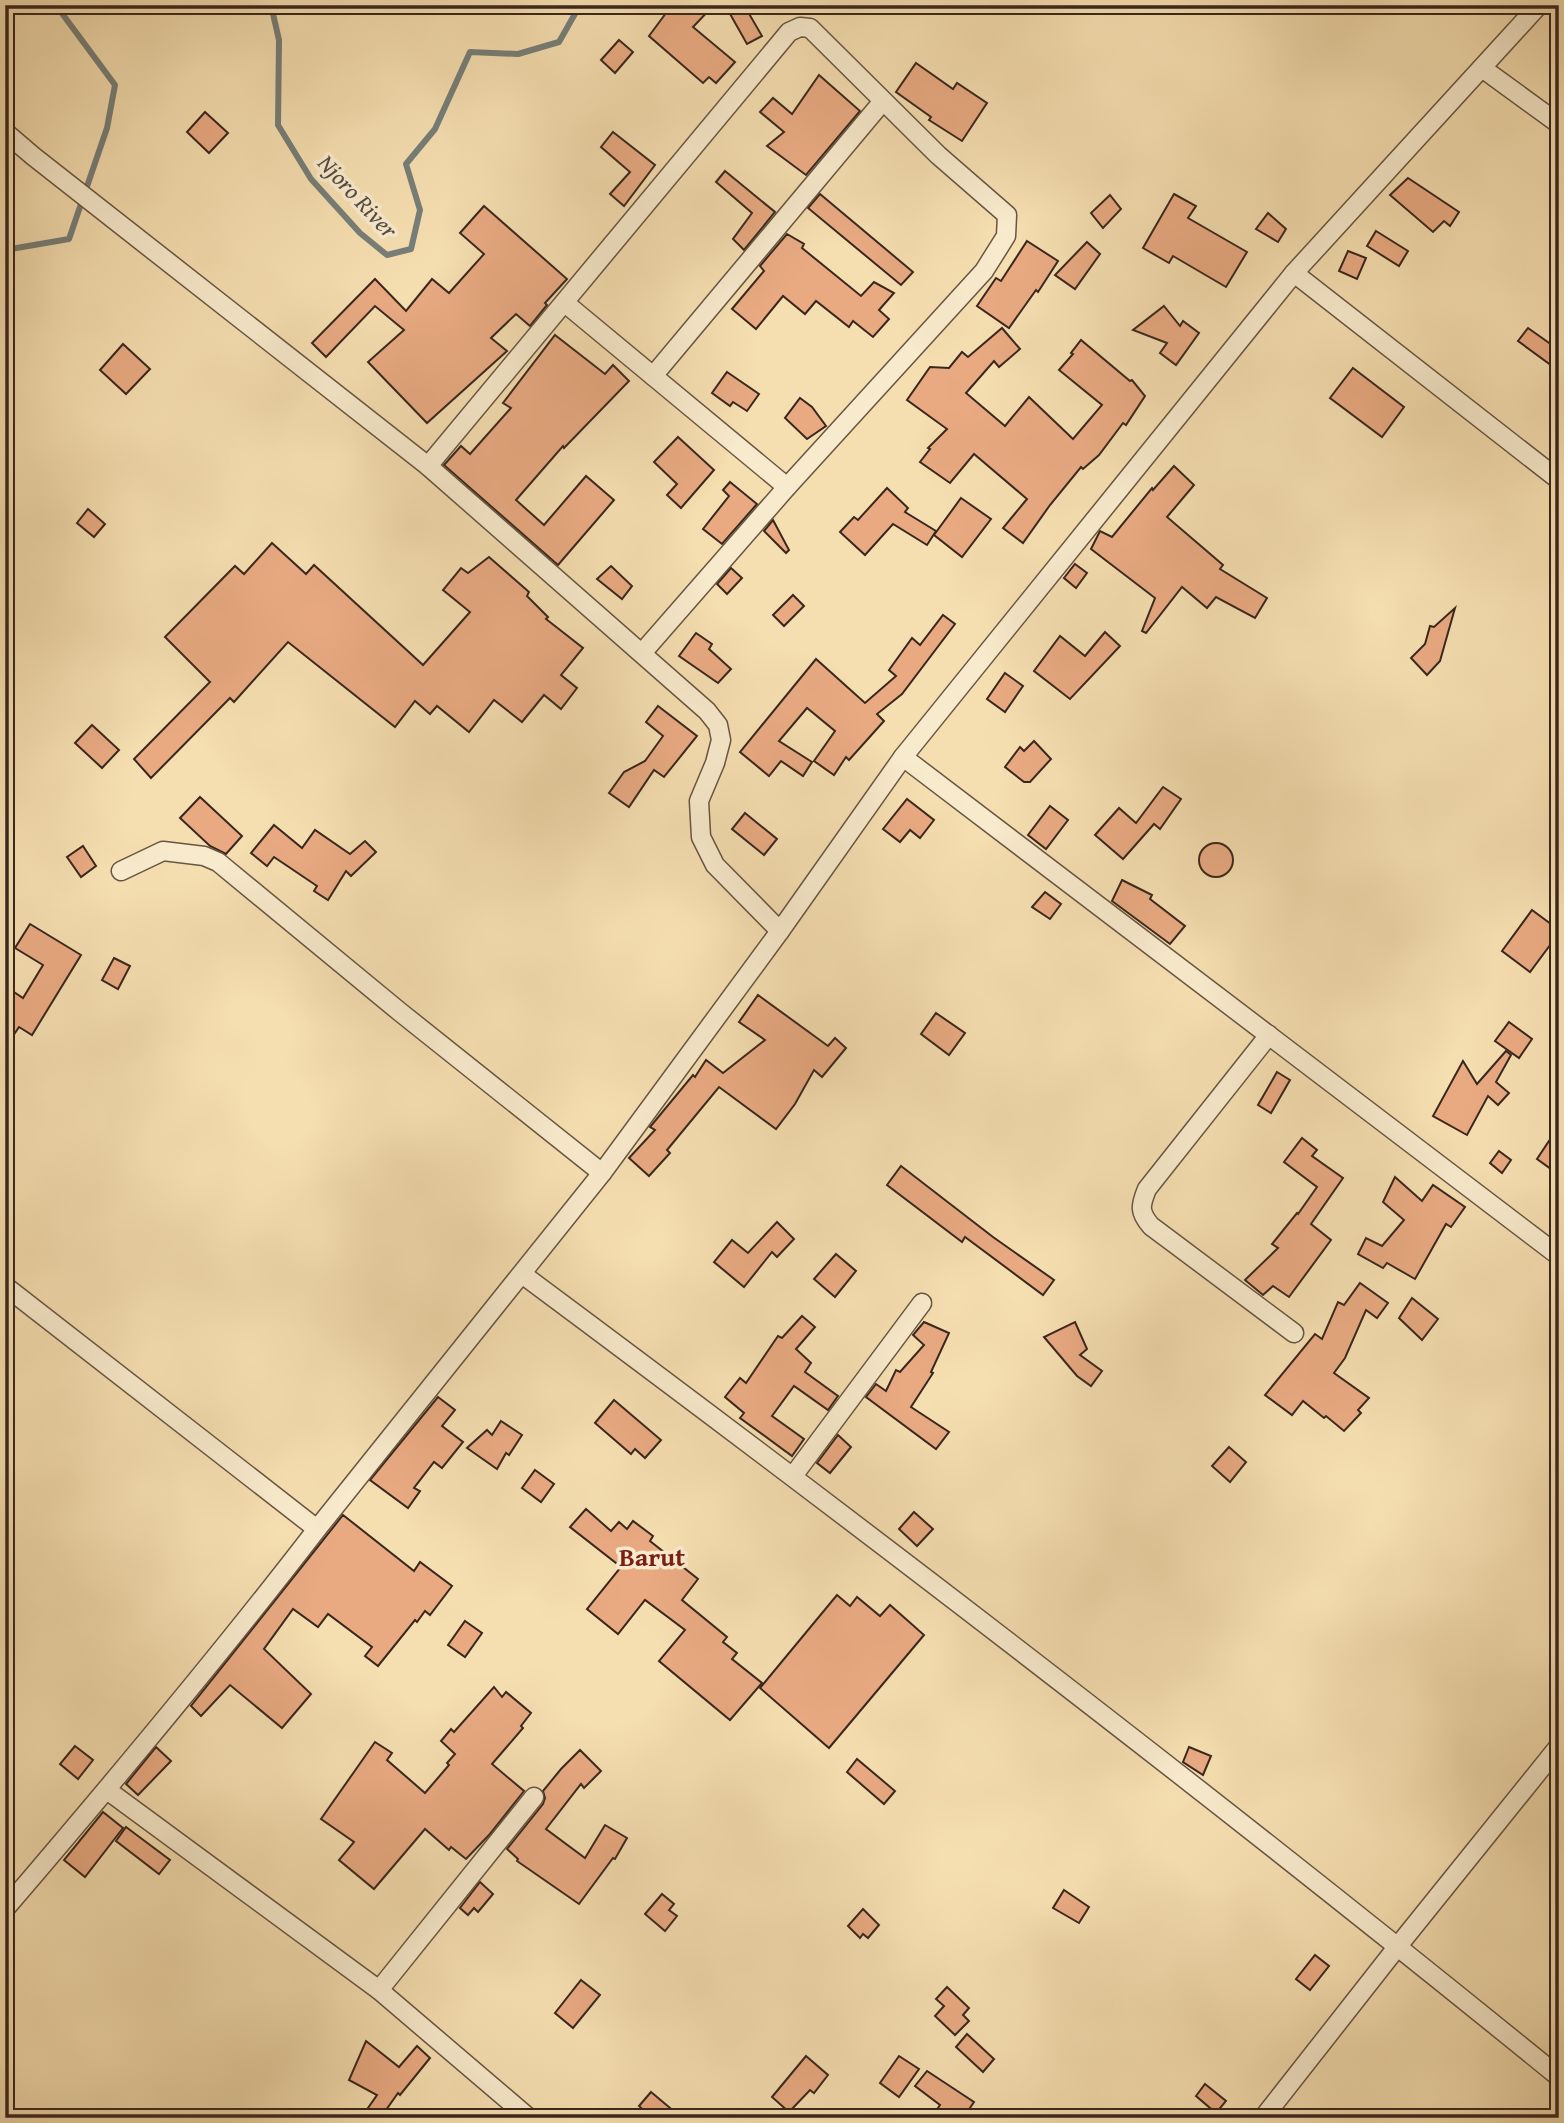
<svg xmlns="http://www.w3.org/2000/svg" width="1564" height="2123" font-family="'Gentium Book Plus',serif">
<rect width="100%" height="100%" fill="#f5deb0"/>
<filter id="stains"><feTurbulence type="fractalNoise" baseFrequency=".00286" numOctaves="4"/><feColorMatrix values="0 0 0 0 .2 0 0 0 0 .09 0 0 0 0 .02 0 0 0 .5 -.17"/></filter>
<radialGradient id="worn" r=".72"><stop offset=".6" stop-color="#630" stop-opacity="0"/><stop offset="1" stop-color="#630" stop-opacity=".3"/></radialGradient>
<g fill="none" stroke-linecap="round" stroke-linejoin="round">
<g stroke="#777f79" stroke-width="6">
<path d="M271,5L279,40L278,125L311,179L360,233L387,255L411,249L420,210L406,164L435,129L470,52L518,54L559,42L580,5"/>
<path d="M5,250L69,239L107,128L115,85L58,8L59,5"/>
</g>
</g>
<g fill="#e9aa82" stroke="#39271e" stroke-width="2">
<path d="M672,5H714L693,27L735,62L716,83L709,77L703,83L649,36Z"/>
<path d="M725,5H744L762,36L747,44Z"/>
<path d="M619,40L633,52L615,73L601,60Z"/>
<path d="M916,63L953,89L957,83L987,103L962,141L929,120L931,117L896,92Z"/>
<path d="M819,75L860,111L806,175L767,146L784,132L760,112L773,98L792,114Z"/>
<path d="M205,112L228,133L209,153L187,132Z"/>
<path d="M613,132L655,165L624,206L610,194L630,172L601,147Z"/>
<path d="M725,171L775,212L744,250L733,239L752,213L716,182Z"/>
<path d="M1408,178L1459,212L1450,226L1444,221L1433,232L1390,195Z"/>
<path d="M820,194L913,272L901,285L808,208Z"/>
<path d="M1174,194L1196,206L1188,218L1247,252L1226,287L1173,256L1169,263L1143,248Z"/>
<path d="M1110,195L1121,209L1103,228L1091,213Z"/>
<path d="M484,206L567,279L545,303L547,305L530,326L516,314L491,338L507,351L427,423L368,362L404,330L375,306L326,357L312,343L375,279L406,311L432,279L449,293L484,254L460,233Z"/>
<path d="M1268,213L1286,229L1278,242L1256,229Z"/>
<path d="M1376,231L1408,251L1399,266L1367,246Z"/>
<path d="M787,234L804,244L802,248L861,296L874,282L894,293L879,310L889,319L873,337L853,321L849,327L816,301L805,314L783,296L756,329L732,309L764,271L760,266Z"/>
<path d="M1027,241L1058,261L1038,292L1036,290L1009,328L977,306L996,278L1001,281Z"/>
<path d="M1087,242L1100,254L1075,289L1055,275Z"/>
<path d="M1348,251L1366,258L1357,279L1339,271Z"/>
<path d="M1164,306L1180,326L1183,321L1199,333L1176,365L1160,353L1167,343L1133,330Z"/>
<path d="M1002,328L1020,349L999,367L994,361L966,393L1005,426L1029,397L1073,439L1102,405L1059,370L1073,354L1071,353L1081,340L1130,381L1132,380L1145,396L1126,425L1123,423L1099,455L1083,469L1081,467L1050,505L1023,543L1003,528L1027,499L974,454L950,483L920,462L930,449L928,448L947,429L907,400L930,367L949,368L962,352L968,357Z"/>
<path d="M1528,328L1559,350V371L1518,341Z"/>
<path d="M555,335L605,374L613,365L629,381L564,448L563,446L516,500L544,525L586,476L614,500L558,565L444,465L461,446L470,454L511,408L503,403Z"/>
<path d="M123,344L150,369L126,394L100,370Z"/>
<path d="M1353,368L1404,407L1382,437L1330,398Z"/>
<path d="M727,372L759,394L747,411L733,402L730,406L712,393Z"/>
<path d="M800,398L812,407L826,426L807,439L785,418Z"/>
<path d="M678,437L714,470L681,508L667,495L677,484L654,462Z"/>
<path d="M1174,466L1194,485L1167,517L1223,565L1220,569L1267,598L1255,618L1216,597L1207,608L1182,587L1146,633L1142,631L1155,598L1091,549L1100,531L1112,537L1152,488L1153,490Z"/>
<path d="M730,482L757,504L722,544L703,529L729,496L723,490Z"/>
<path d="M887,488L908,508L905,512L936,531L927,545L893,524L865,555L840,532L854,517L858,520Z"/>
<path d="M961,498L991,519L962,557L934,535Z"/>
<path d="M88,509L105,524L94,537L77,523Z"/>
<path d="M773,520L789,550L786,553L764,531Z"/>
<path d="M272,543L306,574L314,565L423,665L470,612L443,590L461,568L468,573L489,557L529,592L527,596L548,617L546,619L583,648L561,675L577,688L561,709L544,695L522,722L494,700L469,732L437,706L430,714L415,701L395,727L288,642L234,702L230,698L151,778L134,759L210,682L165,637L235,566L244,574Z"/>
<path d="M1075,564L1087,573L1076,588L1064,578Z"/>
<path d="M611,566L632,586L622,599L597,579Z"/>
<path d="M731,568L742,578L727,594L717,584Z"/>
<path d="M793,595L804,606L784,626L773,615Z"/>
<path d="M1455,608L1440,661L1427,675L1411,658L1425,644L1430,626L1434,627Z"/>
<path d="M943,615L955,624L902,694L877,714L884,721L849,760L846,757L834,775L814,761L835,731L807,708L779,741L812,762L803,776L781,761L769,776L740,752L816,659L865,703L896,676L889,670L912,638L920,645Z"/>
<path d="M1105,632L1120,646L1070,699L1034,671L1060,636L1085,656Z"/>
<path d="M696,633L712,644L709,649L731,669L718,683L679,656Z"/>
<path d="M1005,673L1023,686L1005,712L987,699Z"/>
<path d="M658,706L697,736L664,777L654,770L629,807L609,793L624,772L645,761L663,736L646,722Z"/>
<path d="M92,725L119,750L102,768L75,743Z"/>
<path d="M1034,741L1051,759L1030,782H1024L1005,767L1020,747L1024,751Z"/>
<path d="M1163,787L1181,799L1160,829L1154,824L1123,859L1095,835L1119,808L1136,823Z"/>
<path d="M200,797L242,836L226,854L210,846L180,818Z"/>
<path d="M907,799L934,820L920,838L910,830L900,842L883,829Z"/>
<path d="M1050,806L1068,820L1046,849L1028,835Z"/>
<path d="M745,813L777,839L764,855L732,829Z"/>
<path d="M274,825L302,848L315,830L350,854L365,841L376,852L351,876L346,871L328,900L314,891L317,886L274,857L267,866L251,853Z"/>
<circle cx="1216" cy="860" r="17"/>
<path d="M83,846L96,866L81,877L67,857Z"/>
<path d="M1122,880L1152,895L1150,899L1185,926L1170,944L1112,901Z"/>
<path d="M1045,892L1061,904L1050,919L1032,907Z"/>
<path d="M1532,910L1559,930V933L1530,972L1502,951Z"/>
<path d="M30,924L81,955L32,1035L19,1027L5,1048V986L23,998L43,965L15,948Z"/>
<path d="M114,958L130,966L118,989L102,980Z"/>
<path d="M758,995L828,1046L835,1038L846,1048L822,1077L814,1070L795,1104L776,1129L719,1087L667,1150L670,1153L649,1176L629,1158L655,1130L650,1127L693,1075L695,1077L706,1060L723,1073L765,1040L739,1022Z"/>
<path d="M936,1013L965,1033L949,1055L921,1034Z"/>
<path d="M1509,1022L1532,1039L1519,1058L1495,1041Z"/>
<path d="M1506,1051L1511,1055L1496,1082L1509,1093L1498,1105L1488,1096L1467,1135L1433,1116L1463,1061L1477,1084Z"/>
<path d="M1277,1072L1290,1080L1271,1113L1258,1105Z"/>
<path d="M1302,1138L1317,1150L1312,1156L1343,1178L1311,1224L1331,1240L1289,1297L1273,1286L1263,1295L1245,1280L1278,1248L1272,1244L1297,1213L1298,1214L1317,1187L1284,1162Z"/>
<path d="M1549,1141L1559,1148V1158L1551,1169L1537,1159Z"/>
<path d="M1499,1151L1511,1160L1502,1173L1490,1163Z"/>
<path d="M901,1166L993,1237L1054,1280L1043,1295L965,1237L962,1242L887,1185Z"/>
<path d="M1395,1177L1422,1201L1433,1185L1465,1207L1451,1227L1446,1224L1415,1279L1387,1263L1383,1268L1358,1254L1366,1238L1382,1246L1404,1220L1383,1202Z"/>
<path d="M777,1222L794,1239L777,1257L772,1252L744,1287L714,1262L732,1240L748,1253Z"/>
<path d="M836,1254L856,1271L835,1297L814,1279Z"/>
<path d="M1360,1283L1388,1303L1377,1318L1366,1310L1345,1358L1334,1373L1369,1398L1358,1410L1361,1413L1344,1431L1326,1416L1324,1418L1303,1401L1292,1415L1265,1395L1315,1334L1322,1339L1338,1302L1344,1305Z"/>
<path d="M1412,1298L1438,1319L1422,1340L1399,1318Z"/>
<path d="M802,1316L815,1327L796,1349L811,1363L805,1372L838,1396L828,1410L794,1386L772,1416L804,1439L792,1456L740,1418L744,1413L725,1397L740,1378L746,1383L778,1336L782,1338Z"/>
<path d="M924,1322L949,1333L931,1372L933,1373L911,1407L949,1432L936,1449L866,1397L876,1384L886,1391L896,1370L900,1372L924,1345L913,1335Z"/>
<path d="M1075,1322L1087,1349L1080,1355L1102,1371L1091,1386L1077,1376L1044,1337Z"/>
<path d="M438,1397L455,1410L442,1426L463,1442L442,1468L434,1462L414,1488L420,1491L408,1508L370,1480Z"/>
<path d="M614,1400L661,1440L645,1458L635,1449L631,1454L595,1423Z"/>
<path d="M501,1421L522,1435L509,1455L506,1453L497,1469L467,1448L487,1430L492,1435Z"/>
<path d="M838,1435L851,1447L830,1473L817,1463Z"/>
<path d="M1229,1447L1246,1462L1230,1482L1212,1466Z"/>
<path d="M535,1470L554,1484L541,1502L522,1488Z"/>
<path d="M586,1509L611,1531L619,1522L627,1529L633,1521L653,1536L650,1541L698,1579L682,1600L727,1637L723,1642L737,1653L732,1659L762,1683L730,1720L659,1661L685,1630L645,1600L618,1634L587,1609L621,1567L570,1527Z"/>
<path d="M914,1512L933,1529L917,1546L899,1529Z"/>
<path d="M343,1515L414,1571L420,1562L452,1586L430,1615L425,1611L417,1622L415,1620L378,1666L365,1656L372,1647L328,1614L318,1627L293,1609L264,1649L311,1694L282,1728L230,1685L201,1716L191,1706Z"/>
<path d="M837,1595L850,1606L857,1597L880,1616L890,1605L924,1635L829,1748L760,1688Z"/>
<path d="M465,1621L482,1633L465,1657L448,1645Z"/>
<path d="M494,1687L502,1697L506,1692L531,1713L521,1726L523,1728L492,1764L524,1791L489,1835L466,1859L451,1847L449,1850L425,1829L374,1889L339,1860L354,1842L321,1819L375,1742L392,1753L387,1760L425,1793L449,1765L447,1763L455,1754L441,1741L451,1729L454,1732Z"/>
<path d="M75,1746L93,1760L78,1779L60,1764Z"/>
<path d="M156,1747L171,1761L138,1795L126,1784Z"/>
<path d="M1189,1747L1211,1756L1203,1775L1183,1762Z"/>
<path d="M580,1750L601,1771L584,1788L581,1784L546,1829L585,1858L605,1825L627,1838L615,1859L613,1858L579,1904L517,1861L518,1859L507,1849L543,1804L545,1798L543,1791L561,1769Z"/>
<path d="M857,1759L895,1791L884,1804L847,1772Z"/>
<path d="M103,1812L123,1828L85,1877L64,1860Z"/>
<path d="M126,1827L170,1860L159,1874L116,1841Z"/>
<path d="M480,1882L493,1894L478,1912L474,1908L468,1915L460,1908Z"/>
<path d="M1064,1890L1089,1907L1079,1923L1053,1908Z"/>
<path d="M662,1894L674,1904L669,1910L677,1916L665,1931L645,1914Z"/>
<path d="M863,1909L879,1925L868,1938L863,1934L860,1938L848,1926Z"/>
<path d="M1315,1955L1329,1966L1310,1990L1296,1979Z"/>
<path d="M581,1980L600,1995L573,2028L555,2013Z"/>
<path d="M947,1987L969,2008L963,2015L969,2021L955,2035L935,2016L944,2006L936,1999Z"/>
<path d="M967,2034L994,2059L983,2072L956,2047Z"/>
<path d="M366,2041L399,2067L417,2046L430,2058L400,2095L398,2093L381,2117L368,2108L377,2095L349,2080Z"/>
<path d="M806,2056L828,2075L814,2093L810,2090L789,2112L772,2097Z"/>
<path d="M899,2056L919,2069L899,2097L880,2083Z"/>
<path d="M927,2071L974,2102L963,2118H931L940,2105L915,2086Z"/>
<path d="M1205,2084L1226,2101L1216,2113L1196,2096Z"/>
<path d="M651,2092L682,2118H652L639,2106Z"/>
</g>
<g fill="none" stroke-linecap="round" stroke-linejoin="round">
<g stroke="#685542" stroke-width="21">
<g id="minor">
<path d="M1482,68L1559,124"/>
<path d="M5,132L33,156L428,466L707,711L718,725L721,740L715,763L699,801L701,837L715,865L780,931"/>
<path d="M1294,273L1559,480"/>
<path d="M565,303L787,487"/>
<path d="M653,376L883,101"/>
<path d="M428,466L789,32L800,27L810,28L938,155L1007,215L1006,236L984,271L787,487L642,653"/>
<path d="M903,757L1559,1256"/>
<path d="M121,871L163,851L204,856L218,862L400,1012L602,1173"/>
<path d="M1269,1035L1147,1189C1140,1206 1139,1212 1151,1226L1294,1333"/>
<path d="M522,1274C873,1535 1220,1801 1559,2077"/>
<path d="M5,1286L317,1529L602,1173L780,931L903,757L1294,273L1539,5"/>
<path d="M793,1476L922,1303"/>
<path d="M107,1790L379,1990L529,2118"/>
<path d="M5,1909C112,1784 217,1659 317,1529"/>
<path d="M379,1990L534,1797"/>
<path d="M1263,2118L1398,1946L1559,1746"/>
</g>
</g>
<use href="#minor" stroke="#f8eacc" stroke-width="18"/>
</g>
<g text-anchor="middle" dominant-baseline="central" stroke-width="7" stroke-linejoin="round" paint-order="stroke">
<g font-size="24" font-style="italic" fill="#534c44" stroke="#f8eacc">
<text transform="translate(358 196) rotate(47)">Njoro River</text>
</g>
<g font-size="26" font-weight="bold" fill="#7a1f14" stroke="#f8eacc">
<text x="652" y="1556">Barut</text>
</g>
</g>
<rect width="1564" height="2123" fill="none" stroke="#f5deb0" stroke-width="28"/>
<rect x="7" y="7" width="1550" height="2109" fill="none" stroke="#39271e" stroke-width="3.5"/>
<rect x="14" y="14" width="1536" height="2095" fill="none" stroke="#39271e" stroke-width="2"/>
<rect width="100%" height="100%" filter="url(#stains)"/>
<rect width="100%" height="100%" fill="url(#worn)"/>
</svg>
